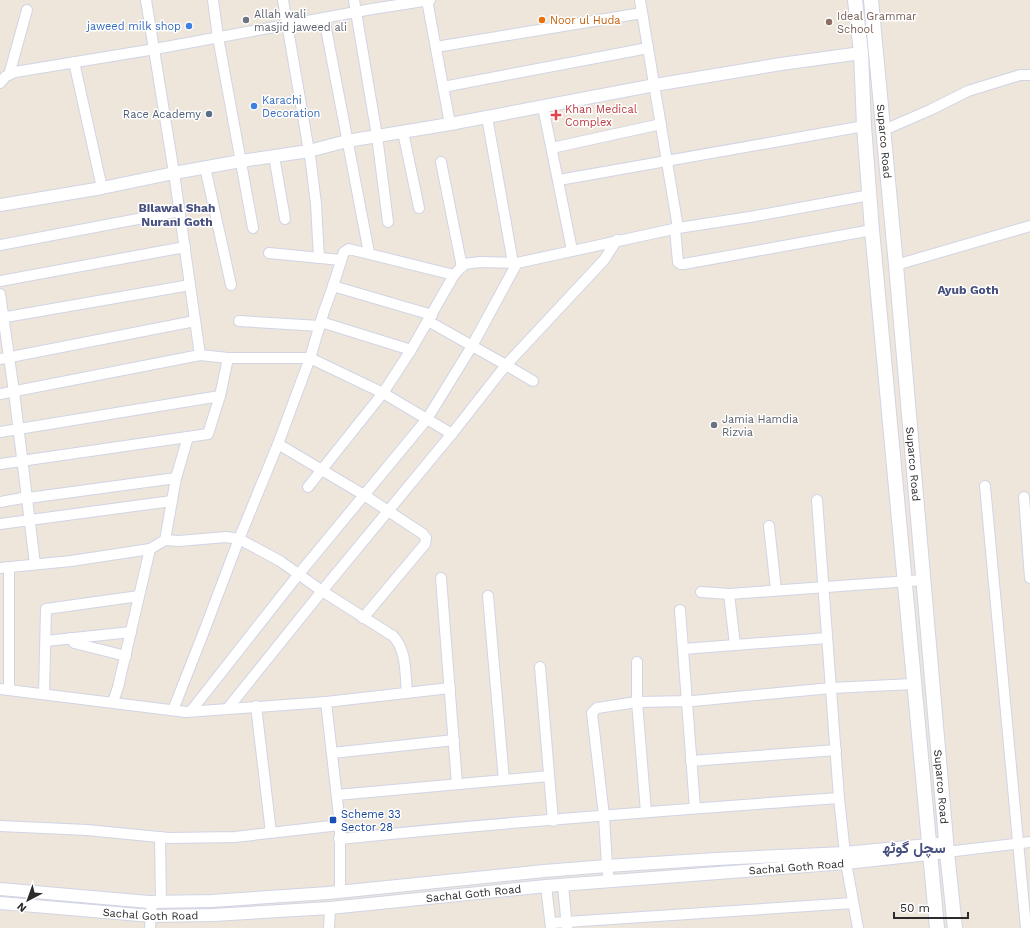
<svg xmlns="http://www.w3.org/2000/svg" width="1030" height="928" font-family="'Work Sans',Vazirmatn,sans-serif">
<rect width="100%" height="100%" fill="#eee6db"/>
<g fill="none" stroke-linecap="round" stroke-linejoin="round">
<g stroke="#d1d4e5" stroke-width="12">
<g id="minor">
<path d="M146,0L174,173L200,355L228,358"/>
<path d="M213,0L218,37L253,228"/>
<path d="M283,0L311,163L316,204L319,258"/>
<path d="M354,0L377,136L388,222"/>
<path d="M427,0L450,124"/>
<path d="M640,0L678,228"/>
<path d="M324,18L369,253"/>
<path d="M436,47L642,13"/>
<path d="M74,62L102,188"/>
<path d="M9,75L27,10"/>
<path d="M0,83L6,76L15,72L155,49L372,9L430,0"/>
<path d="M443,87L648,48"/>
<path d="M543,107L572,250"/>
<path d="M487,117L513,263"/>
<path d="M884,130L930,110L968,91L1020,75H1030"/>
<path d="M403,132L419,208"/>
<path d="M552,148L661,124"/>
<path d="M274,156L285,219"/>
<path d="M441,162L462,267"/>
<path d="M205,167L231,285"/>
<path d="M559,180L864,126"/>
<path d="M675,228L678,262L681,264H684L872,230"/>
<path d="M0,245L180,211"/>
<path d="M269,253L341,260"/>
<path d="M896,265L1030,226"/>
<path d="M0,281L185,247"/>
<path d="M333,286L432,315"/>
<path d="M0,294L14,392L35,564"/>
<path d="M0,318L190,285"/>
<path d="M239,321L320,326"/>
<path d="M428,321L506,365L533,381"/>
<path d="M321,322L411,350"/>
<path d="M0,359L195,321"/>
<path d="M0,394L200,355"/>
<path d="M0,432L220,396"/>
<path d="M278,444L364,495L423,534L426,538L425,544L363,618"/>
<path d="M0,464L208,434L220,396L228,358H310L383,393L452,434"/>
<path d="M985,486L1026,928"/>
<path d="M308,487L383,393L411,350L454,275L464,264L480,262L517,263L678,228L750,217L870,195"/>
<path d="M1024,497L1030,578"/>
<path d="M28,498L176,478L188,437"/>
<path d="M817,500L839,798L846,863L858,928"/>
<path d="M0,502L28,497"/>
<path d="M0,524L172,501"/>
<path d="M769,526L776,590"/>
<path d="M165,540L179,541L226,537L239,539L280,561L322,591L393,636C407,650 405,674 407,693"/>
<path d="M0,568L71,561L150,549"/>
<path d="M441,578L457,784"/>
<path d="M701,592L729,594L923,580"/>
<path d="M729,594L735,645"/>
<path d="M488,596L504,780"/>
<path d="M680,610L695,808"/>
<path d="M70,638L74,643L126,656"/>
<path d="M46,641L131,632"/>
<path d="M683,649L827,638"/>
<path d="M637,662V702L646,812"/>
<path d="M540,667L553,821"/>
<path d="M0,689L186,712L326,702L450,688"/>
<path d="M9,690V567"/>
<path d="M44,694L46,609L139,596"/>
<path d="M113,702L118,687L150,549L165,540L176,478"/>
<path d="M326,702L340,825V891"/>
<path d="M256,706L271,833"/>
<path d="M228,708L322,591L455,430L506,365L604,260L617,240"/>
<path d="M173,710L203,634L239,539L278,444L310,358L324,311L331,292L344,252L349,249L454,275"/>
<path d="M191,711L298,575L427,419L472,346L517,263"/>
<path d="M332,753L454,740"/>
<path d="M691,761L836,750"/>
<path d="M337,795L549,776"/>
<path d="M0,826L87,830L169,838L235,837L340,825"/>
<path d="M160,837L161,902"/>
<path d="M339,839C506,822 673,810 839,798"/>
<path d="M947,852L1030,842"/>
<path d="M609,881L607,866L604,816L592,713L597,708L637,702L693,701L831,688L913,684"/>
<path d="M563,885L567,928"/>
<path d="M546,886L551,928"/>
<path d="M551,923L853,903"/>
<path d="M150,928L152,901"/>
<path d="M329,928L330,908"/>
</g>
</g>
<g stroke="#d1d4e5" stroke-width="14">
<g id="tertiary">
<path d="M0,205L102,188L174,173L241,161L309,151L347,141L450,124L655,85L781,64L861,53"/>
<path d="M0,889L149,902L211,901L328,893L544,871L607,866L716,859L845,853L938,844"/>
<path id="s1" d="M0,903L151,916L213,915L330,908L546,886L718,873L846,863L947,852"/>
</g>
</g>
<g stroke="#d1d4e5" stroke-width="16">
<g id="secondary">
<path d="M855,0L861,53L864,126L872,230L937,928"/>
<path id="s2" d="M871,0L896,265L947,852L955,928"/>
</g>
</g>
<use href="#minor" stroke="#fff" stroke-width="10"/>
<use href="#tertiary" stroke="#fff" stroke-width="12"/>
<use href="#secondary" stroke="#fff" stroke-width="14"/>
</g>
<g fill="#6b7280" stroke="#fff" stroke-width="1.5">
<circle cx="246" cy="20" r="4"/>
<circle cx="714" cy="425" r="4"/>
</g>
<circle fill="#e8710a" stroke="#fff" stroke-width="1.5" cx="542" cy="20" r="4"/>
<circle fill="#8d6e63" stroke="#fff" stroke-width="1.5" cx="829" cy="22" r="4"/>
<g fill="#3f7fe0" stroke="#fff" stroke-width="1.5">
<circle cx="189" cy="26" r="4"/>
<circle cx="254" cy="106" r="4"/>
</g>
<circle fill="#5c6f8a" stroke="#fff" stroke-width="1.5" cx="209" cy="114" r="4"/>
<path fill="#e0444e" stroke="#fff" stroke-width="1.5" d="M554 109h4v4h4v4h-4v4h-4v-4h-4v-4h4z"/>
<rect fill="#1a4fb4" stroke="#fff" stroke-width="1.5" x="329" y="816" width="8" height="8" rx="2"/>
<g text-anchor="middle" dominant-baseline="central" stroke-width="3" stroke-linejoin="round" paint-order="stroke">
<g font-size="11" fill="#5b616d" stroke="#fff" text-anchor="start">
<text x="254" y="14">Allah wali<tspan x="254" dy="13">masjid jaweed ali</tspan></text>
<text x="722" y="419">Jamia Hamdia<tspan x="722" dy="13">Rizvia</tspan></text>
</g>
<g font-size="11" fill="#785e54" stroke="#fff" text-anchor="start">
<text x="837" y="16">Ideal Grammar<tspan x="837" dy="13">School</tspan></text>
</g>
<g font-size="11" fill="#c56008" stroke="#fff" text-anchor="start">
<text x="550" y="20">Noor ul Huda</text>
</g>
<g font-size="11" fill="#366cbe" stroke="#fff" text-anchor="end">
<text x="181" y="26">jaweed milk shop</text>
<text x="262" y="100" text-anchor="start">Karachi<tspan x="262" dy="13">Decoration</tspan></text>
</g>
<g font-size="11" fill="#be3a42" stroke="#fff" text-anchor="start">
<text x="565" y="109">Khan Medical<tspan x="565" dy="13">Complex</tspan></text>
</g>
<g font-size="11" fill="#4e5e75" stroke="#fff" text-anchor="end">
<text x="201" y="114">Race Academy</text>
</g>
<g font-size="11" fill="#2b2b2b" stroke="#fff">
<text stroke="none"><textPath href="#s2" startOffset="142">Suparco Road</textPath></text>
<text stroke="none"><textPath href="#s2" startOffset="466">Suparco Road</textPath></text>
<text stroke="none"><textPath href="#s2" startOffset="790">Suparco Road</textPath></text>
<text stroke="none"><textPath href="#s1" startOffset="799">Sachal Goth Road</textPath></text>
<text stroke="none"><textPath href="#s1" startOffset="475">Sachal Goth Road</textPath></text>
<text stroke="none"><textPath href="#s1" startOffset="151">Sachal Goth Road</textPath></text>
</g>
<g font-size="11" fill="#164399" stroke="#fff" text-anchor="start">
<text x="341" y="814">Scheme 33<tspan x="341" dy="13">Sector 28</tspan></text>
</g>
<g font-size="12" font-weight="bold" fill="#47507f" stroke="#fff">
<text x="177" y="208">Bilawal Shah<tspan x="177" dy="14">Nurani Goth</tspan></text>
<text x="968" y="290">Ayub Goth</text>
</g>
<g font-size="15" font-weight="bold" fill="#47507f" stroke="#fff">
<text x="914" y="848">سچل گوٹھ</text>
</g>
</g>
<g transform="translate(28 900) rotate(221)" stroke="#ffffff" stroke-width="3" paint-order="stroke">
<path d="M0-3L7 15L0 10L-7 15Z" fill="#2b2b2b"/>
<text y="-6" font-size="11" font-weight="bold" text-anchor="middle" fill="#2b2b2b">N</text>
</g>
<path d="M894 912v6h74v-6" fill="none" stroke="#2b2b2b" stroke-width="2"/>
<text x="900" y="912" font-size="12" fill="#2b2b2b" stroke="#ffffff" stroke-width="3" paint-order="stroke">50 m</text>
</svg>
